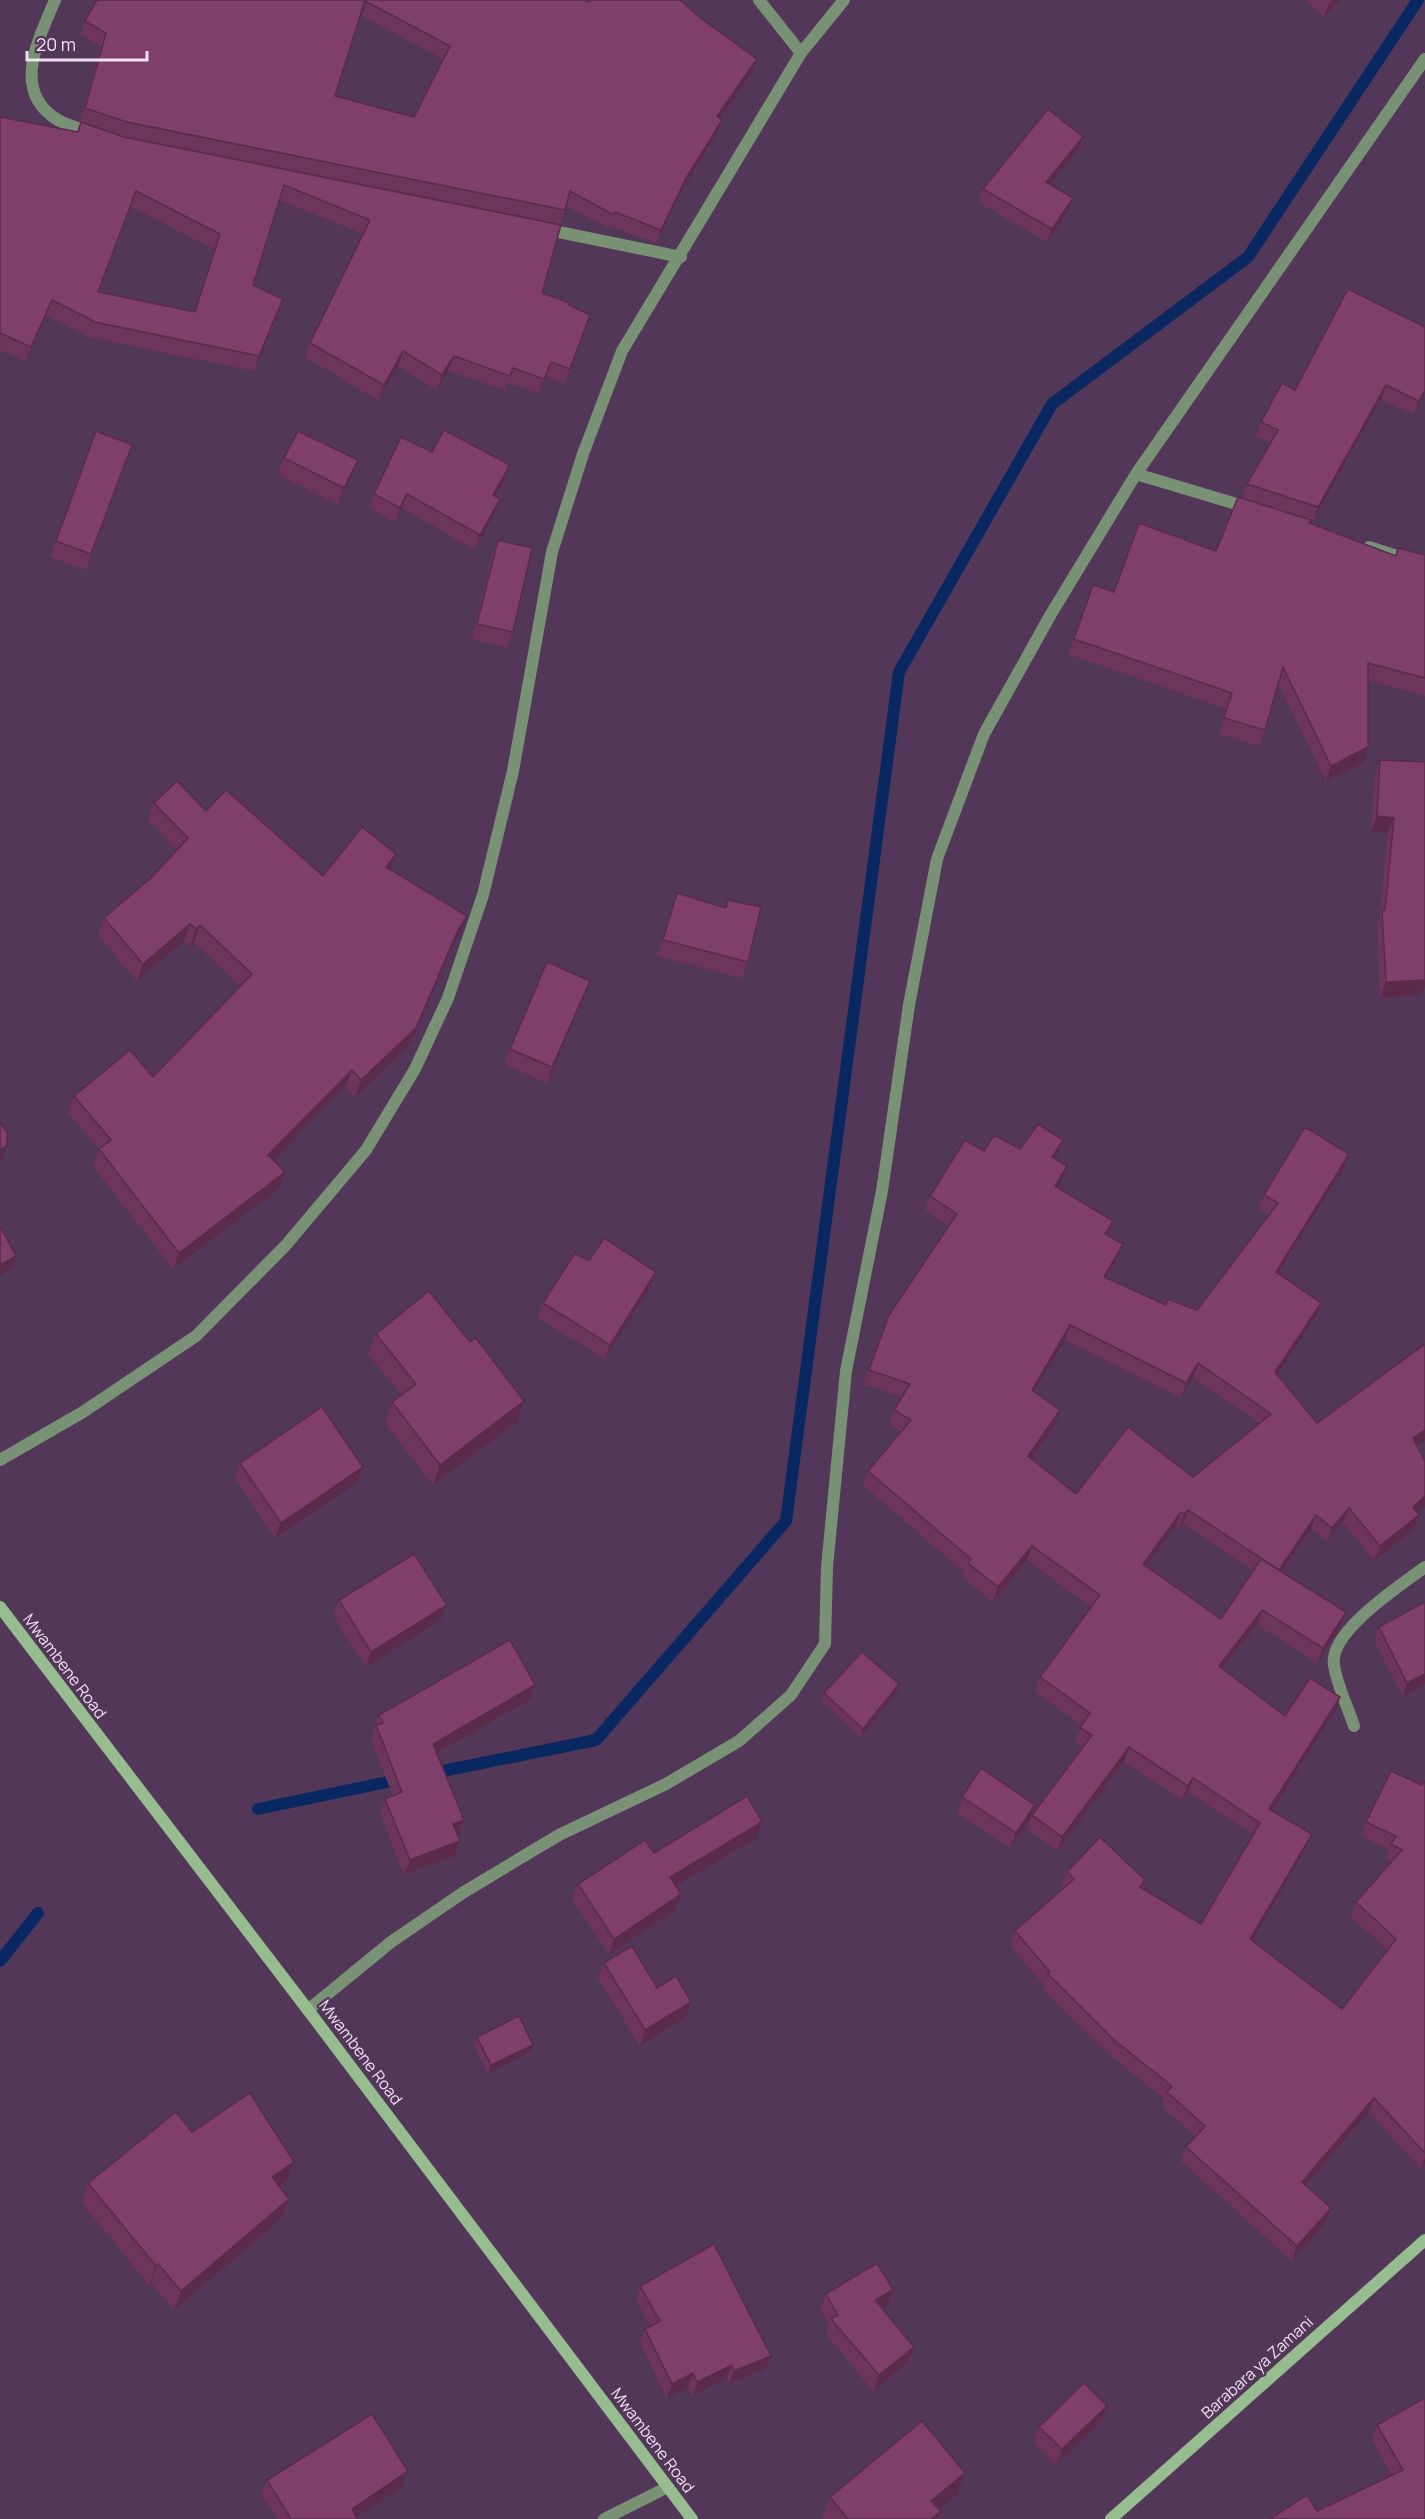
<svg xmlns="http://www.w3.org/2000/svg" width="1425" height="2519" font-family="Manrope,sans-serif">
<rect width="100%" height="100%" fill="#533758"/>
<g fill="none" stroke-linecap="round" stroke-linejoin="round">
<g stroke="#092862" stroke-width="12">
<path d="M428,1774L596,1740L786,1521L899,672L1052,404L1248,257L1418,0"/>
<path d="M258,1809L402,1779"/>
<path d="M0,1961L38,1913"/>
</g>
<g stroke="#799175" stroke-width="12">
<path d="M55,0C39,39 10,91 58,120C68,126 82,129 93,133"/>
<path d="M759,0L801,53"/>
<path d="M544,229L681,257"/>
<path d="M1136,474L1250,508"/>
<path d="M1369,547L1425,565"/>
<path d="M0,1460L83,1412L196,1336L286,1245L366,1150L415,1069L448,998L483,895L513,771L552,552L583,454L622,351L801,53L844,0"/>
<path d="M1354,1726C1348,1707 1337,1686 1334,1665C1328,1632 1401,1585 1425,1567"/>
<path d="M308,2010L391,1942L464,1892L559,1835L666,1784L739,1741L791,1695L825,1644L827,1567L846,1371L882,1191L909,1005L937,859L984,734L1051,614L1136,474L1425,59"/>
<path d="M604,2519L668,2487"/>
</g>
<g stroke="#96bc90" stroke-width="12">
<path d="M0,1607L308,2010L692,2519"/>
<path d="M1111,2519L1425,2240"/>
</g>
</g>
<g fill="#6e355c" fill-rule="evenodd">
<path d="M1306,0H1341L1324,17Z"/>
<path d="M367,2H588L699,17L757,59L752,72L720,118L722,120L717,133L681,192L656,243L610,226L609,228L566,206L560,224L122,136L80,121L101,46L80,35L85,21L335,96L414,117L443,59L362,16Z"/>
<path d="M0,117L77,132L81,122L124,137L561,225L542,293L569,305L590,315L565,384L545,376L539,393L507,383L504,390L448,371L437,390L398,366L378,400L305,357L310,343L363,234L279,200L253,285L277,314L254,371L89,337L46,315L25,361L0,350ZM130,206L214,249L195,312L98,292Z"/>
<path d="M1083,137L1078,150L1050,184L1068,211L1047,242L978,202L983,189Z"/>
<path d="M1425,327V394L1414,415L1381,399L1313,521L1310,520L1309,523L1395,556L1398,548L1425,555V696L1368,680L1363,763L1326,781L1278,684L1265,730L1259,746L1219,734L1227,709L1068,654L1093,585L1114,592L1216,551L1242,499L1247,484L1271,443L1256,436L1261,422L1295,390Z"/>
<path d="M96,431L132,445L86,570L50,557Z"/>
<path d="M432,452L510,465L505,479L495,497L500,499L495,513L475,550L402,508L395,522L369,508L374,494Z"/>
<path d="M284,458L352,476L338,504L278,474Z"/>
<path d="M498,540L513,632L507,647L472,640L492,555Z"/>
<path d="M1380,760L1425,762L1421,996L1380,998L1377,926L1380,916L1388,833L1371,832L1375,776Z"/>
<path d="M154,803L206,811L323,876L391,870L461,933L452,947L410,1045L355,1097L345,1087L273,1160L285,1172L279,1189L173,1269L93,1166L99,1149L68,1113L74,1096L153,1077L240,986L194,942L190,946L184,941L137,981L98,935L104,918L152,877L177,850L148,820Z"/>
<path d="M677,893L725,908L728,900L748,962L742,978L657,956Z"/>
<path d="M584,996L547,1083L504,1064L510,1049Z"/>
<path d="M1063,1140L1057,1155L1055,1159L1067,1166L1062,1181L1058,1187L1113,1221L1108,1235L1117,1259L1106,1278L1166,1305L1197,1310L1269,1215L1258,1209L1264,1195L1349,1154L1344,1168L1278,1274L1316,1317L1277,1375L1317,1423L1425,1344V1441L1417,1446L1418,1513L1419,1515L1414,1529L1374,1561L1343,1522L1327,1542L1311,1529L1282,1572L1341,1626L1317,1663L1257,1625L1222,1669L1285,1716L1340,1697L1335,1712L1272,1811L1312,1834L1306,1848L1252,1940L1342,2009L1388,1950L1351,1917L1356,1902L1391,1862L1386,1859L1389,1850L1361,1836L1366,1822L1422,1785L1425,1781V2165L1421,2169L1369,2112L1306,2186L1331,2208L1326,2223L1292,2261L1181,2161L1186,2147L1195,2136L1162,2107L1164,2099L1109,2054L1043,1989L1044,1985L1010,1945L1015,1931L1063,1888L1061,1886L1067,1872L1145,1880L1143,1888L1201,1924L1253,1835L1188,1792L1182,1800L1124,1762L1057,1851L1027,1829L1032,1815L1083,1747L1075,1742L1082,1725L1035,1692L1040,1677L1091,1607L1027,1560L993,1602L963,1577L964,1572L863,1485L868,1471L902,1432L889,1424L894,1410L902,1397L863,1384L889,1315L949,1226L925,1210L930,1196L984,1151L1020,1149ZM1065,1340L1181,1398L1193,1378L1259,1423L1193,1477L1076,1494L1031,1459L1055,1425L1034,1392ZM1183,1524L1253,1571L1221,1619L1146,1566L1176,1526L1179,1529Z"/>
<path d="M589,1261L656,1272L651,1286L605,1359L537,1317L543,1303Z"/>
<path d="M376,1334L470,1342L524,1401L517,1422L433,1485L385,1423L392,1402L401,1395L368,1354Z"/>
<path d="M240,1463L363,1467L357,1483L275,1538L235,1478Z"/>
<path d="M339,1600L447,1605L441,1620L366,1667L333,1615Z"/>
<path d="M1379,1627L1425,1684L1403,1697L1374,1640Z"/>
<path d="M899,1684L897,1692L861,1737L821,1701L824,1693Z"/>
<path d="M530,1700L437,1753L458,1835L460,1841L455,1856L404,1875L380,1813L385,1799L393,1796L371,1740L379,1715Z"/>
<path d="M962,1797L1029,1820L1010,1848L957,1812Z"/>
<path d="M757,1838L676,1886L681,1894L676,1910L609,1954L572,1899L578,1884L654,1853Z"/>
<path d="M604,1963L657,1988L686,2017L640,2046L598,1978Z"/>
<path d="M477,2037L530,2053L488,2073L474,2045Z"/>
<path d="M192,2132L287,2181L280,2187L289,2199L282,2218L174,2310L151,2283L149,2285L81,2202L88,2183Z"/>
<path d="M640,2286L766,2369L729,2384L727,2378L693,2396L688,2387L667,2398L640,2343L645,2329L651,2326L636,2300Z"/>
<path d="M893,2290L888,2305L882,2308L914,2347L908,2362L873,2391L826,2334L829,2325L820,2309L826,2294Z"/>
<path d="M1425,2398V2519L1317,2511L1392,2475L1372,2440L1377,2425Z"/>
<path d="M1107,2406L1101,2421L1056,2465L1033,2442L1039,2427Z"/>
<path d="M408,2471L403,2486L356,2517L357,2519H277L261,2494L267,2480Z"/>
<path d="M965,2473L956,2496L939,2510L941,2511L938,2519H822L830,2497Z"/>
</g>
<g fill="#5a2b4b">
<path d="M1332,0H1341L1324,17L1329,3Z"/>
<path d="M757,59L752,72L712,130L717,116Z"/>
<path d="M722,120L717,133L681,192L656,243L661,230L686,178Z"/>
<path d="M1083,137L1078,150L1042,195L1046,182Z"/>
<path d="M1073,198L1068,211L1047,242L1052,229Z"/>
<path d="M283,299L277,314L254,371L259,356Z"/>
<path d="M52,300L46,315L25,361L31,347Z"/>
<path d="M403,351L398,366L378,400L384,385Z"/>
<path d="M454,356L448,371L437,390L442,375Z"/>
<path d="M1386,385L1381,399L1313,521L1318,507Z"/>
<path d="M1425,390V394L1414,415L1419,401Z"/>
<path d="M358,460L352,476L338,504L344,488Z"/>
<path d="M510,465L505,479L488,510L493,495Z"/>
<path d="M407,494L402,508L395,522L400,508Z"/>
<path d="M500,499L495,513L475,550L480,535Z"/>
<path d="M1368,747L1363,763L1326,781L1331,766Z"/>
<path d="M1377,816L1394,818L1388,833L1371,832Z"/>
<path d="M396,854L390,871L386,867Z"/>
<path d="M467,916L461,933L452,947L410,1045L355,1097L361,1080Z"/>
<path d="M190,924L184,941L137,981L143,964Z"/>
<path d="M200,925L194,942L190,946L196,929Z"/>
<path d="M1425,980V986L1421,996L1380,998L1386,982Z"/>
<path d="M590,981L584,996L547,1083L552,1067Z"/>
<path d="M352,1070L345,1087L262,1172L268,1155Z"/>
<path d="M1063,1140L1057,1155L1046,1172L1052,1157Z"/>
<path d="M7,1145L2,1159L0,1160V1150Z"/>
<path d="M1349,1154L1344,1168L1270,1286L1276,1272Z"/>
<path d="M1067,1166L1062,1181L1050,1200L1055,1186Z"/>
<path d="M285,1172L279,1189L173,1269L179,1253Z"/>
<path d="M1113,1221L1108,1236L1105,1234Z"/>
<path d="M1123,1244L1117,1259L1098,1291L1104,1277Z"/>
<path d="M16,1256L12,1268L0,1275V1265Z"/>
<path d="M656,1272L651,1286L605,1359L610,1345Z"/>
<path d="M1321,1303L1316,1317L1269,1387L1275,1372Z"/>
<path d="M1070,1325L1065,1340L1026,1405L1032,1390Z"/>
<path d="M1198,1363L1193,1378L1181,1398L1186,1383Z"/>
<path d="M524,1401L517,1422L433,1485L440,1465Z"/>
<path d="M1060,1410L1055,1425L1023,1471L1028,1456Z"/>
<path d="M1425,1430V1441L1407,1452L1413,1438Z"/>
<path d="M363,1467L357,1483L275,1538L281,1523Z"/>
<path d="M1425,1496V1507L1408,1521L1413,1507Z"/>
<path d="M1349,1508L1343,1522L1327,1542L1332,1528Z"/>
<path d="M1188,1510L1183,1524L1179,1529L1184,1514Z"/>
<path d="M1181,1512L1176,1526L1137,1578L1143,1564Z"/>
<path d="M1316,1515L1311,1529L1273,1584L1279,1570Z"/>
<path d="M1419,1515L1414,1529L1374,1561L1380,1546Z"/>
<path d="M1032,1546L1027,1560L993,1602L998,1587Z"/>
<path d="M447,1605L441,1620L366,1667L371,1652Z"/>
<path d="M1262,1610L1257,1625L1213,1680L1219,1666Z"/>
<path d="M1346,1612L1341,1626L1317,1663L1323,1648Z"/>
<path d="M1425,1674V1684L1403,1697L1407,1683Z"/>
<path d="M899,1684L897,1692L861,1737L863,1729Z"/>
<path d="M535,1685L530,1700L428,1758L433,1744Z"/>
<path d="M1340,1697L1335,1712L1264,1823L1269,1809Z"/>
<path d="M1129,1747L1124,1762L1057,1851L1062,1837Z"/>
<path d="M1193,1778L1188,1792L1182,1800L1188,1786Z"/>
<path d="M1035,1805L1029,1820L1010,1848L1016,1833Z"/>
<path d="M464,1820L458,1835L448,1839L453,1824Z"/>
<path d="M762,1822L757,1838L664,1893L670,1877Z"/>
<path d="M1312,1834L1306,1848L1245,1953L1250,1939Z"/>
<path d="M460,1841L455,1856L404,1875L410,1860Z"/>
<path d="M681,1894L676,1910L609,1954L614,1939Z"/>
<path d="M691,2002L686,2017L640,2046L645,2030Z"/>
<path d="M533,2045L530,2053L488,2073L491,2065Z"/>
<path d="M1374,2098L1369,2112L1296,2197L1302,2182Z"/>
<path d="M1425,2157V2165L1421,2169Z"/>
<path d="M294,2162L287,2181L265,2196L272,2177Z"/>
<path d="M289,2199L282,2218L174,2310L181,2291Z"/>
<path d="M1331,2208L1326,2223L1292,2261L1297,2246Z"/>
<path d="M158,2264L151,2283L149,2285L156,2266Z"/>
<path d="M893,2290L888,2305L869,2316L875,2300Z"/>
<path d="M914,2347L908,2362L873,2391L879,2375Z"/>
<path d="M771,2356L766,2369L729,2384L734,2371Z"/>
<path d="M732,2365L727,2378L693,2396L697,2382Z"/>
<path d="M693,2373L688,2387L667,2398L672,2384Z"/>
<path d="M1107,2406L1101,2421L1056,2465L1062,2449Z"/>
<path d="M408,2471L403,2486L353,2519L352,2509Z"/>
<path d="M965,2473L956,2496L928,2519L931,2501Z"/>
<path d="M941,2511L938,2519H931Z"/>
</g>
<g fill="#803e6b" stroke="#5a2b4b" stroke-width="1.5" fill-rule="evenodd">
<path d="M97,0H365L335,96L414,117L450,46L367,2L368,0H585L588,2L590,0H680L699,17L757,59L717,116L722,120L686,178L661,230L615,212L614,215L570,191L565,210L127,122L85,108L106,33L85,21Z"/>
<path d="M1048,109L1083,137L1046,182L1073,198L1052,229L983,189Z"/>
<path d="M0,117L78,132L81,122L124,137L561,225L542,293L570,303L569,305L590,315L570,369L551,362L544,379L513,368L510,376L454,356L442,375L403,351L384,385L310,343L370,220L284,185L253,285L283,299L259,356L95,322L52,300L31,347L0,333ZM136,191L220,234L195,312L98,292Z"/>
<path d="M1348,289L1425,327V390L1419,401L1386,385L1318,507L1247,484L1278,430L1261,422L1282,383L1295,390Z"/>
<path d="M444,430L510,465L493,495L500,499L480,535L407,494L400,508L374,494L401,437L432,452Z"/>
<path d="M96,431L132,445L91,554L56,541Z"/>
<path d="M298,431L358,460L344,488L284,458Z"/>
<path d="M1238,497L1311,520L1309,523L1396,556L1398,548L1425,555V678L1368,663V747L1331,766L1283,667L1265,730L1224,718L1232,693L1074,639L1093,585L1114,592L1139,523L1216,551Z"/>
<path d="M498,540L532,548L513,632L477,624Z"/>
<path d="M1380,760L1425,762V980L1386,982L1382,911L1385,910L1394,818L1377,816Z"/>
<path d="M177,781L206,811L226,790L323,876L362,827L396,854L386,867L467,916L458,930L416,1028L361,1080L352,1070L268,1155L285,1172L179,1253L99,1149L111,1140L74,1096L130,1050L153,1077L252,974L200,925L196,929L190,924L143,964L104,918L152,877L188,838L154,803Z"/>
<path d="M677,893L726,908L728,900L761,907L748,962L663,940Z"/>
<path d="M547,962L590,981L552,1067L510,1049Z"/>
<path d="M0,1122L7,1132V1145L0,1150Z"/>
<path d="M1038,1124L1063,1140L1052,1157L1067,1166L1055,1186L1113,1221L1105,1234L1123,1244L1104,1277L1166,1305L1168,1299L1197,1310L1278,1203L1264,1195L1305,1127L1349,1154L1276,1272L1321,1303L1275,1372L1317,1423L1425,1344V1430L1413,1438L1425,1461V1496L1413,1507L1419,1515L1380,1546L1349,1508L1332,1528L1316,1515L1279,1570L1188,1510L1184,1514L1181,1512L1143,1564L1221,1619L1261,1559L1346,1612L1323,1648L1262,1610L1219,1666L1285,1716L1310,1678L1340,1697L1269,1809L1312,1834L1250,1939L1342,2009L1396,1939L1356,1902L1402,1850L1391,1844L1396,1836L1366,1822L1391,1771L1422,1785L1425,1781V2153L1374,2098L1302,2182L1331,2208L1297,2246L1186,2147L1205,2126L1167,2092L1172,2086L1114,2040L1048,1974L1050,1972L1015,1931L1074,1879L1067,1872L1100,1837L1145,1880L1140,1887L1201,1924L1260,1823L1193,1778L1188,1786L1129,1747L1062,1837L1032,1815L1092,1735L1080,1728L1090,1713L1040,1677L1100,1595L1032,1546L998,1587L968,1563L971,1559L868,1471L911,1420L894,1410L910,1384L869,1370L889,1315L957,1214L930,1196L965,1140L984,1151L994,1135L1020,1149ZM1070,1325L1186,1383L1198,1363L1271,1414L1193,1477L1128,1427L1076,1494L1028,1456L1060,1410L1032,1390Z"/>
<path d="M0,1226L16,1256L0,1265Z"/>
<path d="M604,1238L656,1272L610,1345L543,1303L575,1253L589,1261Z"/>
<path d="M429,1291L470,1342L476,1338L524,1401L440,1465L392,1402L416,1384L376,1334Z"/>
<path d="M322,1407L363,1467L281,1523L240,1463Z"/>
<path d="M414,1554L447,1605L371,1652L339,1600Z"/>
<path d="M1425,1602V1674L1407,1683L1379,1627Z"/>
<path d="M510,1640L535,1685L433,1744L464,1820L453,1824L460,1841L410,1860L385,1799L402,1792L376,1725L383,1723L379,1715Z"/>
<path d="M862,1652L899,1684L863,1729L824,1693Z"/>
<path d="M981,1768L1035,1805L1016,1833L962,1797Z"/>
<path d="M747,1796L762,1822L670,1877L681,1894L614,1939L578,1884L645,1840L654,1853Z"/>
<path d="M632,1946L657,1988L676,1976L691,2002L645,2030L604,1963Z"/>
<path d="M519,2016L533,2045L491,2065L477,2037Z"/>
<path d="M250,2093L294,2162L272,2177L289,2199L181,2291L158,2264L156,2266L88,2183L176,2112L192,2132Z"/>
<path d="M714,2244L771,2356L734,2371L732,2365L697,2382L693,2373L672,2384L645,2329L660,2321L640,2286Z"/>
<path d="M877,2263L893,2290L875,2300L914,2347L879,2375L831,2319L838,2315L826,2294Z"/>
<path d="M1084,2383L1107,2406L1062,2449L1039,2427Z"/>
<path d="M1425,2398V2519H1270L1307,2495L1317,2511L1403,2470L1377,2425Z"/>
<path d="M372,2414L408,2471L352,2509L357,2519H291L267,2480Z"/>
<path d="M922,2421L965,2473L931,2501L941,2511L931,2519H848L830,2497Z"/>
</g>
<g text-anchor="middle" dominant-baseline="central" stroke-width="4.5" stroke-linejoin="round" paint-order="stroke">
<g font-size="16" fill="#f1e0f4" stroke="#533758">
<text transform="translate(65 1666) rotate(53)">Mwambene Road</text>
<text transform="translate(361 2052) rotate(53)">Mwambene Road</text>
<text transform="translate(1257 2367) rotate(-42)">Barabara ya Zamani</text>
<text transform="translate(653 2440) rotate(53)">Mwambene Road</text>
</g>
</g>
<path d="M27 51v9h120v-9" fill="none" stroke="#f1e0f4" stroke-width="3"/>
<text x="36" y="51" font-size="18" fill="#f1e0f4" stroke="#533758" stroke-width="4.5" paint-order="stroke">20 m</text>
</svg>
